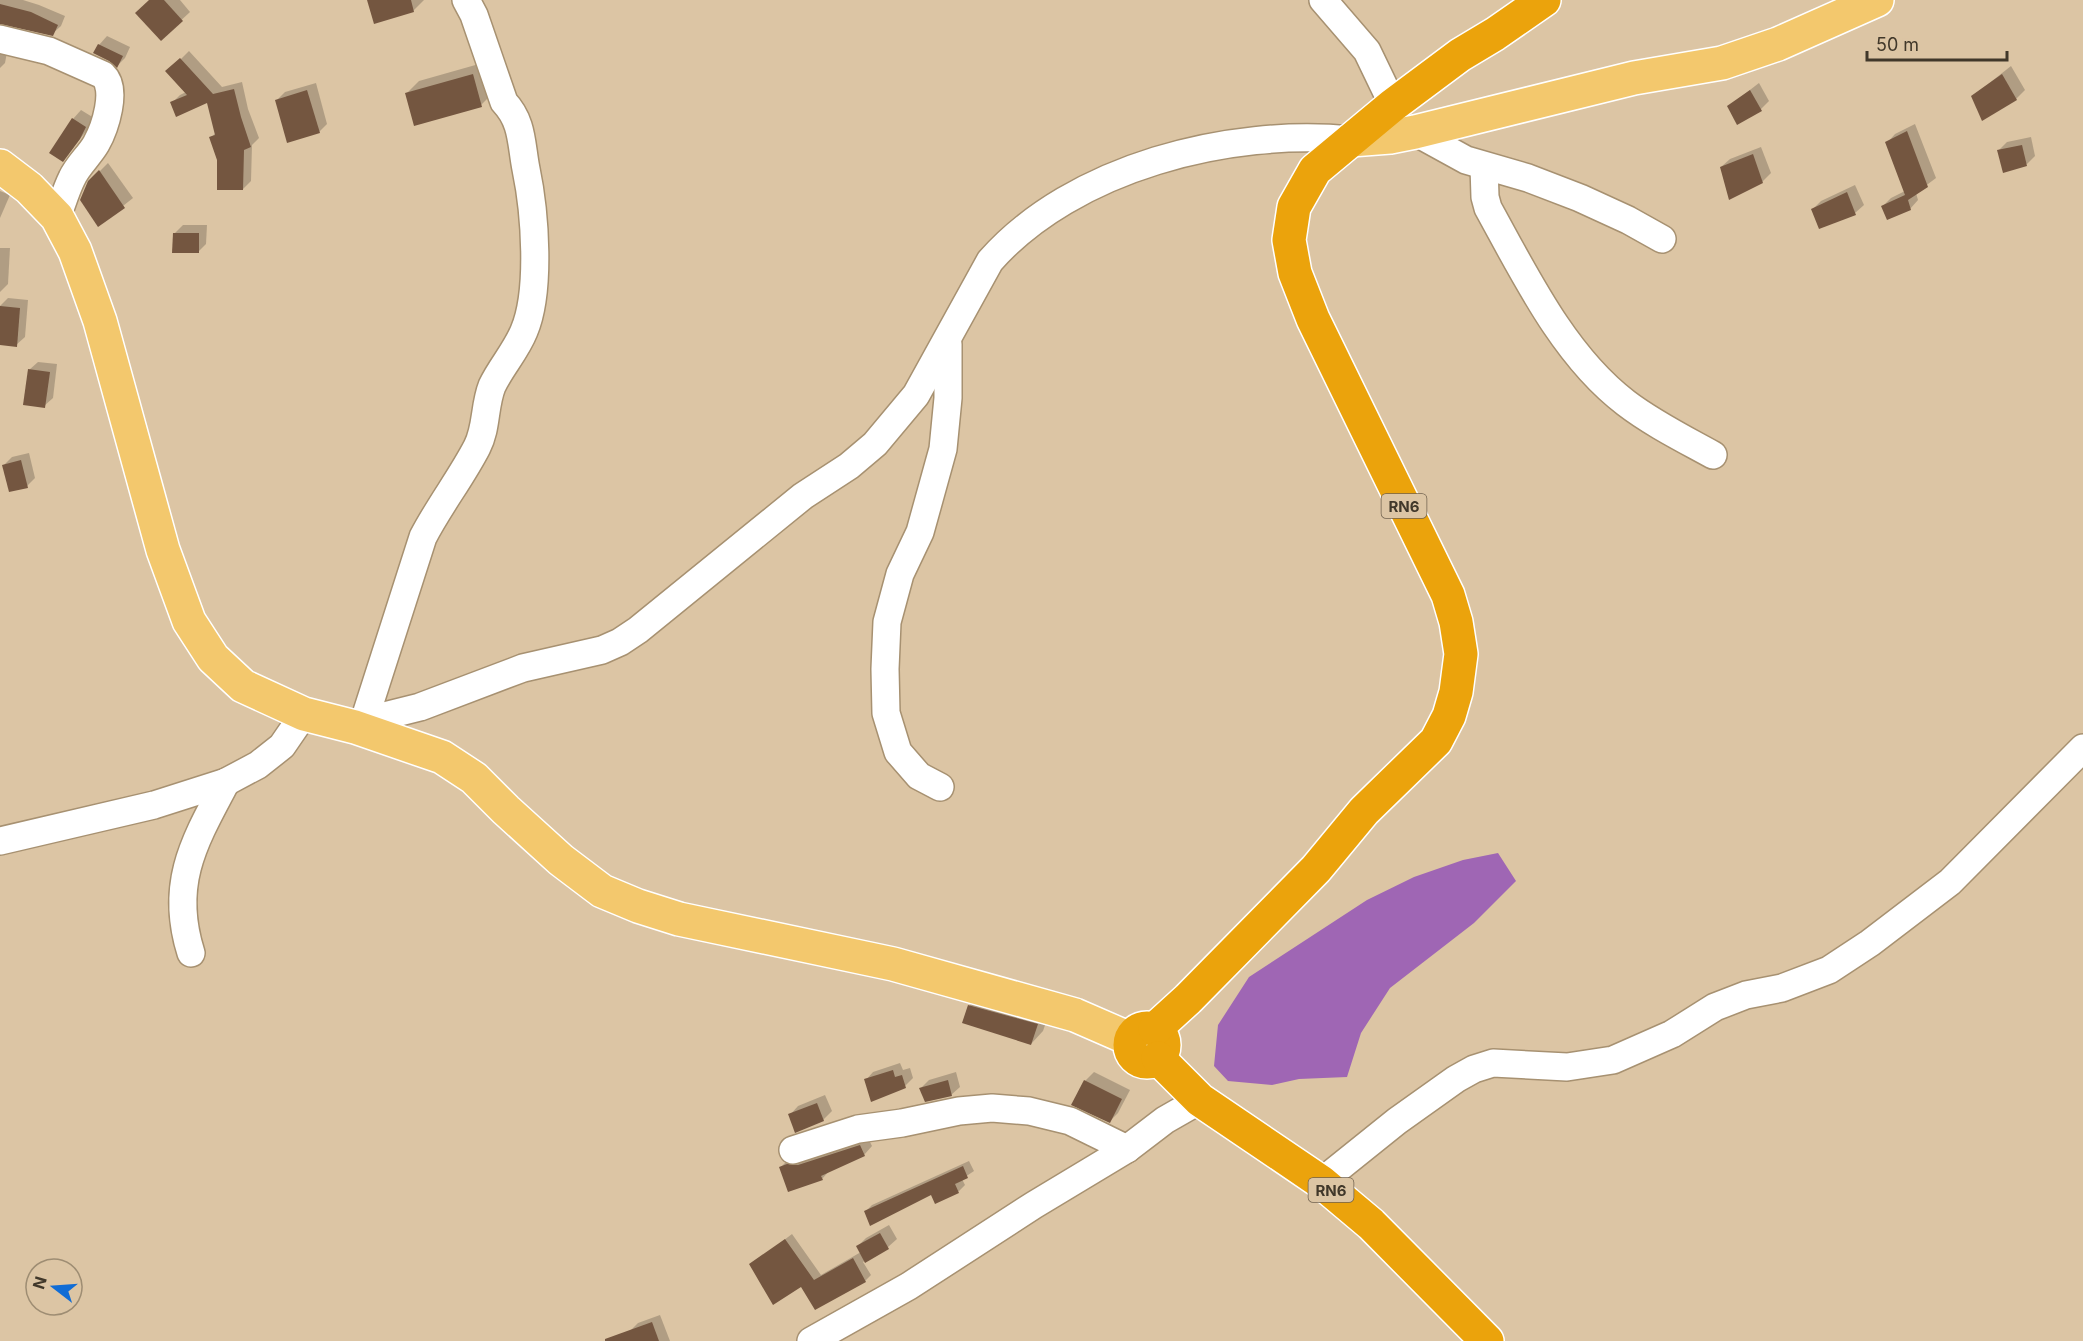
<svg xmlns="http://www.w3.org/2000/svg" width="2083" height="1341" font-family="Inter,sans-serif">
<rect width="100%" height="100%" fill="#dcc5a4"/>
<path fill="#9f66b4" d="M1498,853L1516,881L1474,923L1390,988L1361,1033L1347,1077L1299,1079L1272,1085L1228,1081L1214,1066L1218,1025L1249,977L1367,900L1414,877L1463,860Z"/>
<g fill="#0003">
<path d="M0,0H23L39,5L65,16L61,26L52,34L0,22Z"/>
<path d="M151,0H180L190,12L161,39Z"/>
<path d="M368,0H424L413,11Z"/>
<path d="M107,36L130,47L125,58L117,66L99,45Z"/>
<path d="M0,44L8,47L5,63L0,68Z"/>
<path d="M189,51L222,87L242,82L248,109L259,138L252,145L251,181L243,189L219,159L211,137L216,133L208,101L172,103L180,95L186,92L168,72Z"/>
<path d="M486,62L494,92L481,105L406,94L419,81Z"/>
<path d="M2011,66L2025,90L2016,99L1973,96Z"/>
<path d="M316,83L327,124L319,132L277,100L285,92Z"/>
<path d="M1759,83L1769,101L1761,109L1738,123L1729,106Z"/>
<path d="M81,110L94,118L88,129L63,160L51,152L73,119Z"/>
<path d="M1915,124L1936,178L1916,193L1918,200L1910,209L1883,206L1891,198L1905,191L1887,143L1895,134Z"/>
<path d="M2031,137L2035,156L2027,164L1998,151L2007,142Z"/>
<path d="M1761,147L1771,173L1762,182L1721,167L1730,159Z"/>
<path d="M108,163L133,198L99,225L89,182Z"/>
<path d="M1855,185L1864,205L1855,213L1813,209L1821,201Z"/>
<path d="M0,191L10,195L0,218Z"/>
<path d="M183,225H207L206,244L198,252L175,233Z"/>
<path d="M0,248H10L8,284L0,292Z"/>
<path d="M8,298L28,300L25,337L16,345L0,343V306Z"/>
<path d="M38,362L57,364L53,398L44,406L29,370Z"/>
<path d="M29,453L35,478L27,486L4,465L12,457Z"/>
<path d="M983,992L1050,1011L1043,1031L1031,1044L964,1022L970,1005Z"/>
<path d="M900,1063L903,1070L910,1068L913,1078L905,1086L866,1080L873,1072Z"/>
<path d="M956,1072L960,1087L951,1095L921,1088L929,1080Z"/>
<path d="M1094,1072L1130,1090L1118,1113L1110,1121L1085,1081Z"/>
<path d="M825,1095L832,1111L823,1120L790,1115L798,1106Z"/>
<path d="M868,1138L872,1146L864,1155L830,1170L822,1179L781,1167L789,1159Z"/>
<path d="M969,1161L974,1171L962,1179L965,1185L959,1191L935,1202L932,1193L866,1211L872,1205Z"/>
<path d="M889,1225L897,1239L888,1247L863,1262L871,1275L865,1281L802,1285L751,1265L792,1234L821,1275L861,1252L858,1246L866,1238Z"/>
<path d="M660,1315L670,1341H633L630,1331L638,1323Z"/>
</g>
<g fill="#745640">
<path d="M149,0H164L183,21L161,41L135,13Z"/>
<path d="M367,0H411L414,12L374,24Z"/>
<path d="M0,4L31,12L58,25L53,36L0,24Z"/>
<path d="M98,44L123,56L117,68L109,61L93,53Z"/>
<path d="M180,58L213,94L234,89L241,117L251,147L244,150L243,190H217V160L209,137L215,135L207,103L176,117L170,102L187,95L165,71Z"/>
<path d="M473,74L482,107L414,126L405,93Z"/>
<path d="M2002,74L2017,100L1982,121L1971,96Z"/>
<path d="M307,90L320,133L287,143L275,100Z"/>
<path d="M1750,90L1762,111L1737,125L1727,106Z"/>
<path d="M72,118L86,127L80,139L63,162L49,153Z"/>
<path d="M1907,131L1928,187L1908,200L1911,210L1887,220L1881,206L1905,195L1885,142Z"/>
<path d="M2022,145L2027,166L2003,173L1997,150Z"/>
<path d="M1753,154L1763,183L1729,200L1720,167Z"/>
<path d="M99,170L125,208L98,227L80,200L88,181Z"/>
<path d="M1847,192L1856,215L1819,229L1811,209Z"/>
<path d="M173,233H199V253H172Z"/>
<path d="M0,306L20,308L17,347L0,345Z"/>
<path d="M28,369L50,372L45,408L23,405Z"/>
<path d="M21,460L28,488L9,492L2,465Z"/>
<path d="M968,1005L1038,1024L1031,1045L962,1023Z"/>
<path d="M893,1070L895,1077L902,1075L906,1088L871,1102L864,1079Z"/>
<path d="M948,1080L952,1096L925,1102L919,1088Z"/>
<path d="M1084,1080L1122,1099L1110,1123L1071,1105Z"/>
<path d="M817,1103L824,1121L795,1133L788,1114Z"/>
<path d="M860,1145L865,1156L821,1176L823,1180L788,1192L779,1167L787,1164L798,1165Z"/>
<path d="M963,1166L968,1178L955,1184L959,1193L935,1204L931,1195L870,1226L864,1211Z"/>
<path d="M880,1233L889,1249L865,1263L856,1246Z"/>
<path d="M785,1239L814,1280L853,1258L866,1282L815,1310L801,1287L773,1305L749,1264Z"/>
<path d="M652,1322L659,1341H605V1339Z"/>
</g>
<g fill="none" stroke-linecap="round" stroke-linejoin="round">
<g stroke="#a79171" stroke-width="30">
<g id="minor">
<path d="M1323,0L1367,51L1393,105"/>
<path d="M0,39L49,51L103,75C118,89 105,128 96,144C89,156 78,165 72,178C66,190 62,204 57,217"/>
<path d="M1415,132L1466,160L1528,178L1580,198L1628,220L1662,239"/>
<path d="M1484,166L1485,197L1488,208C1525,275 1564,356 1626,403C1652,423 1684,439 1713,455"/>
<path d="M364,721L423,537C439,506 461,478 477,447C487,428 484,406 492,386C501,367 516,351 524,331C541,291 535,212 526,169C521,144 523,122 504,102L474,15L466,0"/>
<path d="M355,727L364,721L420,707L523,668L602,650L620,642L638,630L803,496L849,466L875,444L916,395L990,261C1073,167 1230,128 1351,140"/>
<path d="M940,787L919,776L898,752L886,713L885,669L887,622L900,574L920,532L943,449L948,398V344"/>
<path d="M0,841L154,805L226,782L258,765L282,746L304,714"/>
<path d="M191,953C169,884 194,842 226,782"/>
<path d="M793,1150L858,1129L902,1123L959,1111L992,1108L1029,1111L1070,1121L1127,1149"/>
<path d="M1321,1182L1397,1121L1456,1079L1474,1069L1493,1063L1567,1067L1613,1060L1672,1034L1715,1007L1746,995L1782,988L1829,970L1870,943L1950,882L2083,748"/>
<path d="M811,1341L909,1286L1034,1205L1127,1149L1165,1120L1200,1100"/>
</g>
</g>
<g stroke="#fff" stroke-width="36">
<g id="major">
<path d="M1351,140L1390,137L1415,132L1634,78L1722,63L1778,44L1877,0"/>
<path d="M0,166L29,188L57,217L75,251L100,321L163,550L189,621L213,658L243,686L304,714L355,727L442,757L474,778L506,810L561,860L602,891L638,906L679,919L893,964L1075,1015L1130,1039"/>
</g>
</g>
<g stroke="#fff" stroke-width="36">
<g id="highway">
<circle cx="1147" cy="1045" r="17"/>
<path d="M1155,1029L1188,999L1316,869L1364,811L1436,741L1449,716L1456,692L1461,654L1456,622L1448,595L1313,319L1295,273L1289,240L1294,207L1315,170L1393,105L1460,55L1495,34L1544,0"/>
<path d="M1158,1058L1200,1100L1321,1182L1371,1224L1487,1341"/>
</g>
</g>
<use href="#minor" stroke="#fff" stroke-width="27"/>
<use href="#major" stroke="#f3c86d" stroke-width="33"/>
<use href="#highway" stroke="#eba30c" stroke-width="33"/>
</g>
<g text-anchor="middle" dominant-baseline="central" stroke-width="6" stroke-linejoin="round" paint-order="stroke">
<g fill="#dcc5a4" stroke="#70624f" stroke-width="1.5">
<rect x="1381.5" y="494" width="45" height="24" rx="4.5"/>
<rect x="1308.5" y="1178" width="45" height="24" rx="4.5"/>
</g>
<g font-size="15" font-weight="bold" fill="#41382a">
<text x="1404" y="506">RN6</text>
<text x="1331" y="1190">RN6</text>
</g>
</g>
<g transform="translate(54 1287) rotate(287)"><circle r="28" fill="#dcc5a4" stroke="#9e8d73" stroke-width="1.5"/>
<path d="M0-4.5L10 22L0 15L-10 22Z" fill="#106cd5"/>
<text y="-9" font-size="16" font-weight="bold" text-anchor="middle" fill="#41382a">N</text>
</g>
<path d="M1867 51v9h140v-9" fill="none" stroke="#41382a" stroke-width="3"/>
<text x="1876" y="51" font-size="18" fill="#41382a" stroke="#dcc5a4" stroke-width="4.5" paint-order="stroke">50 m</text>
</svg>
